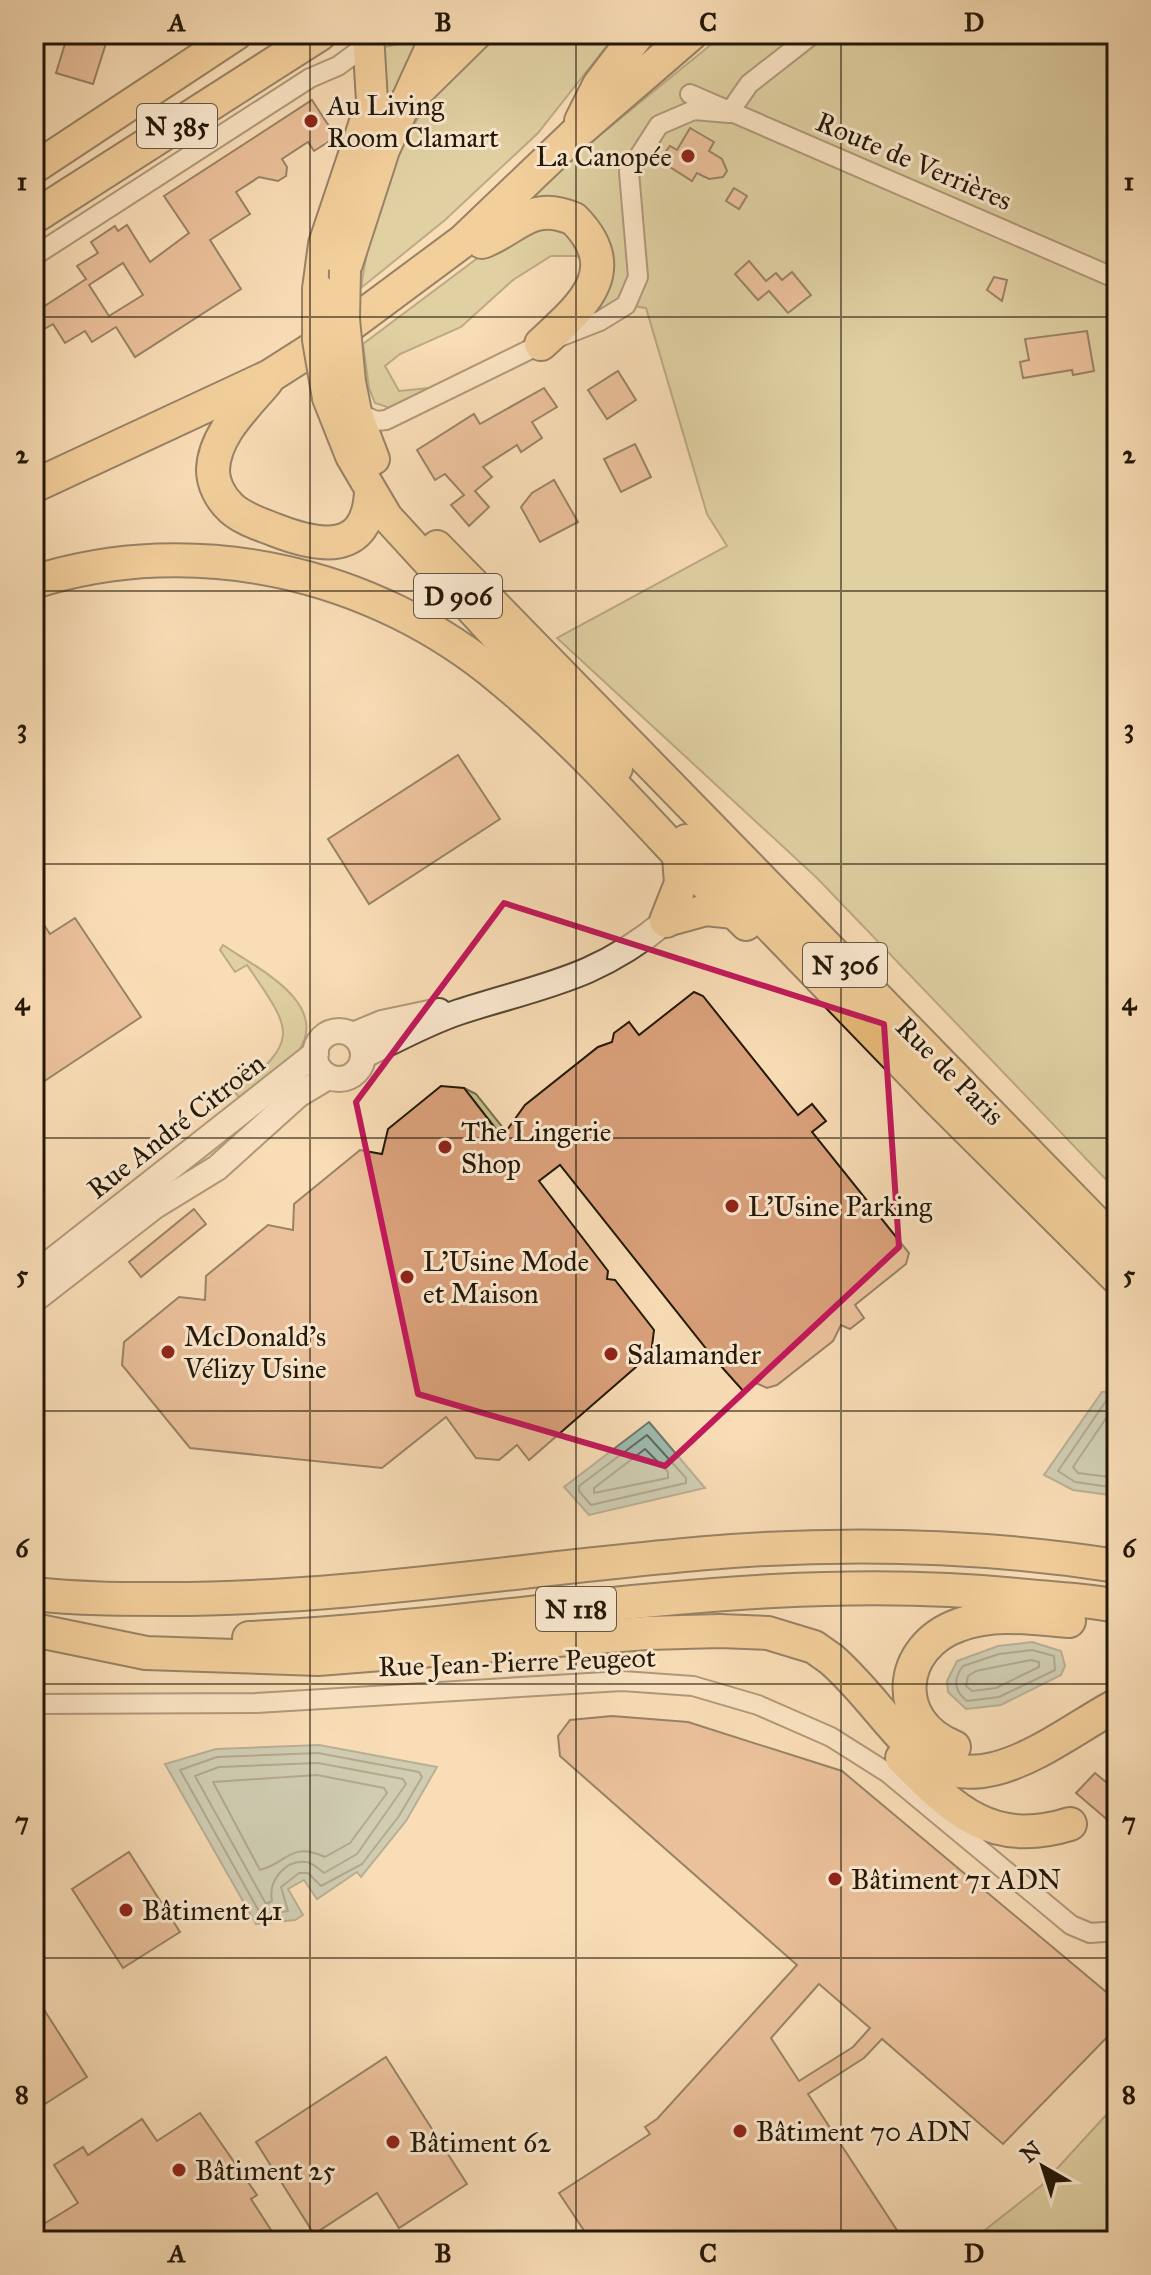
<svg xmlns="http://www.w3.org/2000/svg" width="1151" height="2275" font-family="'IM FELL Great Primer',serif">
<rect width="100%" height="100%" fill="#f9ddb6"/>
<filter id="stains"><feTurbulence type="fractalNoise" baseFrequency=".0025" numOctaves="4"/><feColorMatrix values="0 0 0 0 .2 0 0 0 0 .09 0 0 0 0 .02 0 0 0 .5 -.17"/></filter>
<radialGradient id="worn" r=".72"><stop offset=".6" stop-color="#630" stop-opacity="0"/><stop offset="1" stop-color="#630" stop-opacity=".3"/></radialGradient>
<g fill="#c2c08b" stroke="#726c49" stroke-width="2">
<path d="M500,34H616L538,133L445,220L361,288C368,235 396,139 433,98C453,76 478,55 500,34Z"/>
<path d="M724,34H1117V1191L817,878L557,638L727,546L707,514L646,308L619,304L571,325L605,244L530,203L552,174Z"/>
<path d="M420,39L390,102L387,103L384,99L385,47Z"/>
<path d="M532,224L573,233L585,263L577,256H551L513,280L461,327L400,354L385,366L399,391L430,388L390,408L375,403L369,388L363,344L515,230Z"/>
<path d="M223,945C255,967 332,1003 298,1052C285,1070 259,1085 241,1100L235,1092C302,1039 292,1031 247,965L235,972L220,950Z"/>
<path d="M464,1088L476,1094L531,1163L526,1167Z"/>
<path d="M1117,2103V2241H971L1042,2185Z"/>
</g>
<g fill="#9ebbb0" stroke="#6c796c" stroke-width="2">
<path d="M1117,1391V1496L1073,1490L1044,1475L1102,1392Z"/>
<path d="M649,1422L705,1488L589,1515L564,1487Z"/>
<path d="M1032,1642L1061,1651L1065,1666L1061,1675L1001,1705L966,1709L948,1692L947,1681L957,1661L998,1646Z"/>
<path d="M319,1745L437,1767L406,1821L361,1877L357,1872L317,1899L304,1880L288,1889L303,1915L295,1920L256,1924L165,1764L216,1749Z"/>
</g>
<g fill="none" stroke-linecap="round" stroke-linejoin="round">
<g stroke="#60695c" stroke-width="2">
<path d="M1117,1399L1106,1401L1058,1471L1075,1482L1117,1488"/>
<path d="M1117,1409L1111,1411L1073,1467L1078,1473L1117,1478"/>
<path d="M647,1435L686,1478V1483L591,1505L579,1491V1486Z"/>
<path d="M645,1449L668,1472V1478L594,1493V1488Z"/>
<path d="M1032,1650L1054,1656L1055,1670L999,1697L967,1701C954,1691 953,1679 963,1666L999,1654Z"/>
<path d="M1031,1660L1039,1662V1667L996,1688L972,1691L966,1686L968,1676L976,1671Z"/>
<path d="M318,1753L419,1772L422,1777L399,1816L362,1864L321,1886L308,1873H299L281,1887L288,1911L261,1915L180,1770L217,1757Z"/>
<path d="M318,1763L403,1779L406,1784L357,1854L324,1873C319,1869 314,1864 307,1862C284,1859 268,1882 272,1901L266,1904L195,1776L219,1767Z"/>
<path d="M317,1775L384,1788L387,1793L350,1843L325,1857C290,1841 288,1863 260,1870L213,1782Z"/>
</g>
</g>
<g fill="#daa17b" stroke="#221707" stroke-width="2" fill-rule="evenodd">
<path d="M68,34H109L93,84L56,73Z"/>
<path d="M312,100L336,137L314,151L308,142L282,159L287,167L286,176L278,181L259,177L236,192L250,214L210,240L241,289L135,357L116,327L92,342L85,331L65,343L53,324L34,335V313L86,279L77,266L98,253L91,242L115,226L118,231L127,225L150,262L189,233L164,196ZM123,263L143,295L109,316L89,285Z"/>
<path d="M690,128L714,142L709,151L722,159L727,171L723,177L709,179L697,173L692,181L659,160L670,146L677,150Z"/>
<path d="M734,188L747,196L739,209L726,201Z"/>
<path d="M749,261L766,281L776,273L782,280L792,272L811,295L788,313L769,291L758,300L735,274Z"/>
<path d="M994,277L1007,280L1002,301L987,290Z"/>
<path d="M1087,331L1094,371L1073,375L1072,370L1023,378L1020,362L1029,360L1025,339Z"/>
<path d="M618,371L636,400L607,419L588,390Z"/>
<path d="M544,388L557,407L532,422L542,438L521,452L517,445L483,467L492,477L475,491L489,507L469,526L451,505L464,495L445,474L435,480L417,450L474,414L480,424Z"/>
<path d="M635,444L651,477L621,492L604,459Z"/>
<path d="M554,480L578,522L540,542L521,507L532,493Z"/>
<path d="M458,755L500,819L369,904L328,839Z"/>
<path d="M34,910L50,934L75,918L141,1017L34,1088Z"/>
<path d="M694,992L703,996L798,1115L812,1104L826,1121L812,1132L909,1253L906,1264L855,1305L864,1318L850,1329L841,1325L833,1341L777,1385L767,1388L756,1383L744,1392L712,1356L560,1165L539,1181L608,1271L607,1279L615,1280L654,1330L651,1354L529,1460L517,1445L499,1460L476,1458L446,1417L382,1468L190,1448L122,1365L124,1342L179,1297L205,1300L206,1276L268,1225L293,1230L294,1204L360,1150L382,1154L388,1129L441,1086L464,1088L502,1137L525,1105L598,1047L612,1042L614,1033L629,1022L639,1035Z"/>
<path d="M194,1209L206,1224L141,1277L129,1262Z"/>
<path d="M612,1716L688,1722L842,1771L1117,2001V2027L1003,2144L882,2039L864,2058L808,2094L904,2241H591L559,2193L650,2134L645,2127L657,2119L797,1965L560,1756L558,1736L570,1720ZM819,1984L870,2028L853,2047L799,2081L771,2038Z"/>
<path d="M1095,1773L1117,1791V1828L1076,1793Z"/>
<path d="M129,1852L180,1932L123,1968L72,1889Z"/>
<path d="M34,1994L87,2077L34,2111Z"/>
<path d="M386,2057L467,2184L399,2228L377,2193L314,2234L256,2142Z"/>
<path d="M200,2113L257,2195L251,2199L278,2241H34V2230L78,2203L54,2165L83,2147L88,2155L142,2119L157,2141Z"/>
</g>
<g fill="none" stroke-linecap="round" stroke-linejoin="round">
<g stroke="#584833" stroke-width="22">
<g id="minor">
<path d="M690,94L1117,279"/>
<path d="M34,256L310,78L338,66L372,41"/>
<path d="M356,412L376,421L386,420L541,344L600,321L626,305L638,277L629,172L659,125L694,110L729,113L749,84L813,34"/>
<path d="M34,1704L256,1703L622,1681L693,1686L758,1705L831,1737L888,1773L1071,1925L1090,1933L1117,1931"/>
</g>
</g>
<g stroke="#584833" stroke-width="28">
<g id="tertiary">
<circle cx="339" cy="1055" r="24"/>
<path d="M353,1035L382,1023L439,1011"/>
<path d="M363,1056C394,1041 426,1023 459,1012C542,985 595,980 666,921"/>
<path d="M34,1275L316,1053"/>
<path d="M34,1300L155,1206L217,1168L298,1095L328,1077"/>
</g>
</g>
<g stroke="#221707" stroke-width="34">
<g id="primary">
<path d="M34,168L237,34"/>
<path d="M345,270L384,150L437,34"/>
<path d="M318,289L324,244L372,101L368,34"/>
<path d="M350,382L356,412L374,459"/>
<path d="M328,398L351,456L387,517L617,768"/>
<path d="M437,546L1117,1243"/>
<path d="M686,840L936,1099L1117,1279"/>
<path d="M666,921L706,910L734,913L746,925"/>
</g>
</g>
<g stroke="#221707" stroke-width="36">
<g id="trunk">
<path d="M408,100L475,34"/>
<path d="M581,121L599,85L638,34"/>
<path d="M34,217L320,34"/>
<path d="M482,242C517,229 530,200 574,219C625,271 582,306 541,344"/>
<path d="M266,382C245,407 214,435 213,470C213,484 221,499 231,508C243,519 260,524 275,530C319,547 367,556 371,493"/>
<path d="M34,486L270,376L350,325L463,241L574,135L691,34"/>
<path d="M34,582C195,531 374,572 502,680C586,749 658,835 734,913"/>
<path d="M666,921L681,883L679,857"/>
<path d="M34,1594C78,1599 122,1599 167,1599C357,1599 543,1565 732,1551C861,1542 989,1546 1117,1566"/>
<path d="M34,1630L146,1653L318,1659L647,1633L720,1631L768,1633L814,1647L831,1659C860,1684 882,1716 909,1744C974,1812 1055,1738 1117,1705"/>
<path d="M249,1638C509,1626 766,1567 1027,1596C1057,1599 1088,1600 1117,1606"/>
<path d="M954,1747C891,1722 897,1647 959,1625C993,1612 1033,1618 1069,1621"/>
<path d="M902,1758C955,1811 992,1848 1070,1824"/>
</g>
</g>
<use href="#minor" stroke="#fbe9d0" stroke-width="18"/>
<use href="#tertiary" stroke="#fbe9d0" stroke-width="24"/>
<use href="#primary" stroke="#ecbe7b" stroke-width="30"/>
<use href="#trunk" stroke="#ecbe7b" stroke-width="32"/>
<g stroke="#221707" stroke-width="34" stroke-linecap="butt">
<g id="primary-bridge">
<path d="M345,270L344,319L350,382"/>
<path d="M318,289V340L328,398"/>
</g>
</g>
<use href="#primary-bridge" stroke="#ecbe7b" stroke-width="30"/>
</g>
<path d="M0 0H1151V2275H0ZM504,903L884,1024L899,1247L665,1466L418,1394L356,1102Z" fill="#f9ddb6" fill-opacity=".55" fill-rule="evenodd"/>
<path fill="none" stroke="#c2185b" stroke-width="6" stroke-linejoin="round" d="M504,903L884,1024L899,1247L665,1466L418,1394L356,1102Z"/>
<path fill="none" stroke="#221707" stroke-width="2" stroke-opacity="0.55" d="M310,34V2241M576,34V2241M841,34V2241M34,317H1117M34,591H1117M34,864H1117M34,1138H1117M34,1411H1117M34,1684H1117M34,1958H1117"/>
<g fill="#8f2418" stroke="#fbe9d0" stroke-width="3">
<circle cx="311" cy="121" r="8"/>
<circle cx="688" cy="156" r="8"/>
<circle cx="445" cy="1147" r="8"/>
<circle cx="732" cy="1206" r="8"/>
<circle cx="407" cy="1277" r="8"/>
<circle cx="168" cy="1352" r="8"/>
<circle cx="611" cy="1354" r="8"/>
<circle cx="835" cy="1879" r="8"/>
<circle cx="126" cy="1910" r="8"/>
<circle cx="740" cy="2131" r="8"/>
<circle cx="393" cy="2142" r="8"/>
<circle cx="179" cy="2170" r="8"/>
</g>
<g text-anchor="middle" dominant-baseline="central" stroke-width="6" stroke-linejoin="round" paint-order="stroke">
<g fill="#fbe9d0" stroke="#635643" stroke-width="2">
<rect x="137" y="104" width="80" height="44" rx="6"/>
<rect x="414" y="574" width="88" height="44" rx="6"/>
<rect x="803" y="943" width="84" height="44" rx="6"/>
<rect x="536" y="1587" width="80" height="44" rx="6"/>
</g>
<g font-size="26" font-weight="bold" fill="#221707">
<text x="177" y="126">N 385</text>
<text x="458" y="596">D 906</text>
<text x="845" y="965">N 306</text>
<text x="576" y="1609">N 118</text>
</g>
<g font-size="28" fill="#221707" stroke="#fbe9d0" text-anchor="start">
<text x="327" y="105">Au Living<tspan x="327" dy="32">Room Clamart</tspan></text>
<text x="672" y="156" text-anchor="end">La Canopée</text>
<text x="461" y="1131">The Lingerie<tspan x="461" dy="32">Shop</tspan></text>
<text x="748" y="1206">L'Usine Parking</text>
<text x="423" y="1261">L'Usine Mode<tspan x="423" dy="32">et Maison</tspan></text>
<text x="184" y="1336">McDonald's<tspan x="184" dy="32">Vélizy Usine</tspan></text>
<text x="627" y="1354">Salamander</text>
<text x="851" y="1879">Bâtiment 71 ADN</text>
<text x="142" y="1910">Bâtiment 41</text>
<text x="756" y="2131">Bâtiment 70 ADN</text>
<text x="409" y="2142">Bâtiment 62</text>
<text x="195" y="2170">Bâtiment 25</text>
</g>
<g font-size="28" fill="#221707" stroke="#fbe9d0">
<text transform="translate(914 161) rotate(23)">Route de Verrières</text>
<text transform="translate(950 1071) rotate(45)">Rue de Paris</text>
<text transform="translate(176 1126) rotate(-38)">Rue André Citroën</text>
<text transform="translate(517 1662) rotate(-2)">Rue Jean-Pierre Peugeot</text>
</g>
</g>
<rect width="1151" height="2275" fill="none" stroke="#f9ddb6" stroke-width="88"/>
<g transform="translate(1043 2167) rotate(321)" stroke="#fbe9d0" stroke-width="6" paint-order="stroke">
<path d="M0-6L14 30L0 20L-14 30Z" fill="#221707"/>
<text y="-12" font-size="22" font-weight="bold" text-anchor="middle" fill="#221707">N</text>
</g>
<rect x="44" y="44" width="1063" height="2187" fill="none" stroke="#221707" stroke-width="3"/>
<g font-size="26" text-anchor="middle" font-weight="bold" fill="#221707">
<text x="177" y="31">A</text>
<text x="443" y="31">B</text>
<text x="708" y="31">C</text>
<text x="974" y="31">D</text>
<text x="22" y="190">1</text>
<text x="1129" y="190">1</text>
<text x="22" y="463">2</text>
<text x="1129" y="463">2</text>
<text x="22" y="737">3</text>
<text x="1129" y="737">3</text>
<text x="22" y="1010">4</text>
<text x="1129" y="1010">4</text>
<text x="22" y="1283">5</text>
<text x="1129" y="1283">5</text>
<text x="22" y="1557">6</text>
<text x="1129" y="1557">6</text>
<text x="22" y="1830">7</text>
<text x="1129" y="1830">7</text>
<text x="22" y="2103">8</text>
<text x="1129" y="2103">8</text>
<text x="177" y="2262">A</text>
<text x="443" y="2262">B</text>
<text x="708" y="2262">C</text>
<text x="974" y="2262">D</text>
</g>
<rect width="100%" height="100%" filter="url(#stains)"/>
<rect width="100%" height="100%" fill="url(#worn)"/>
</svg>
